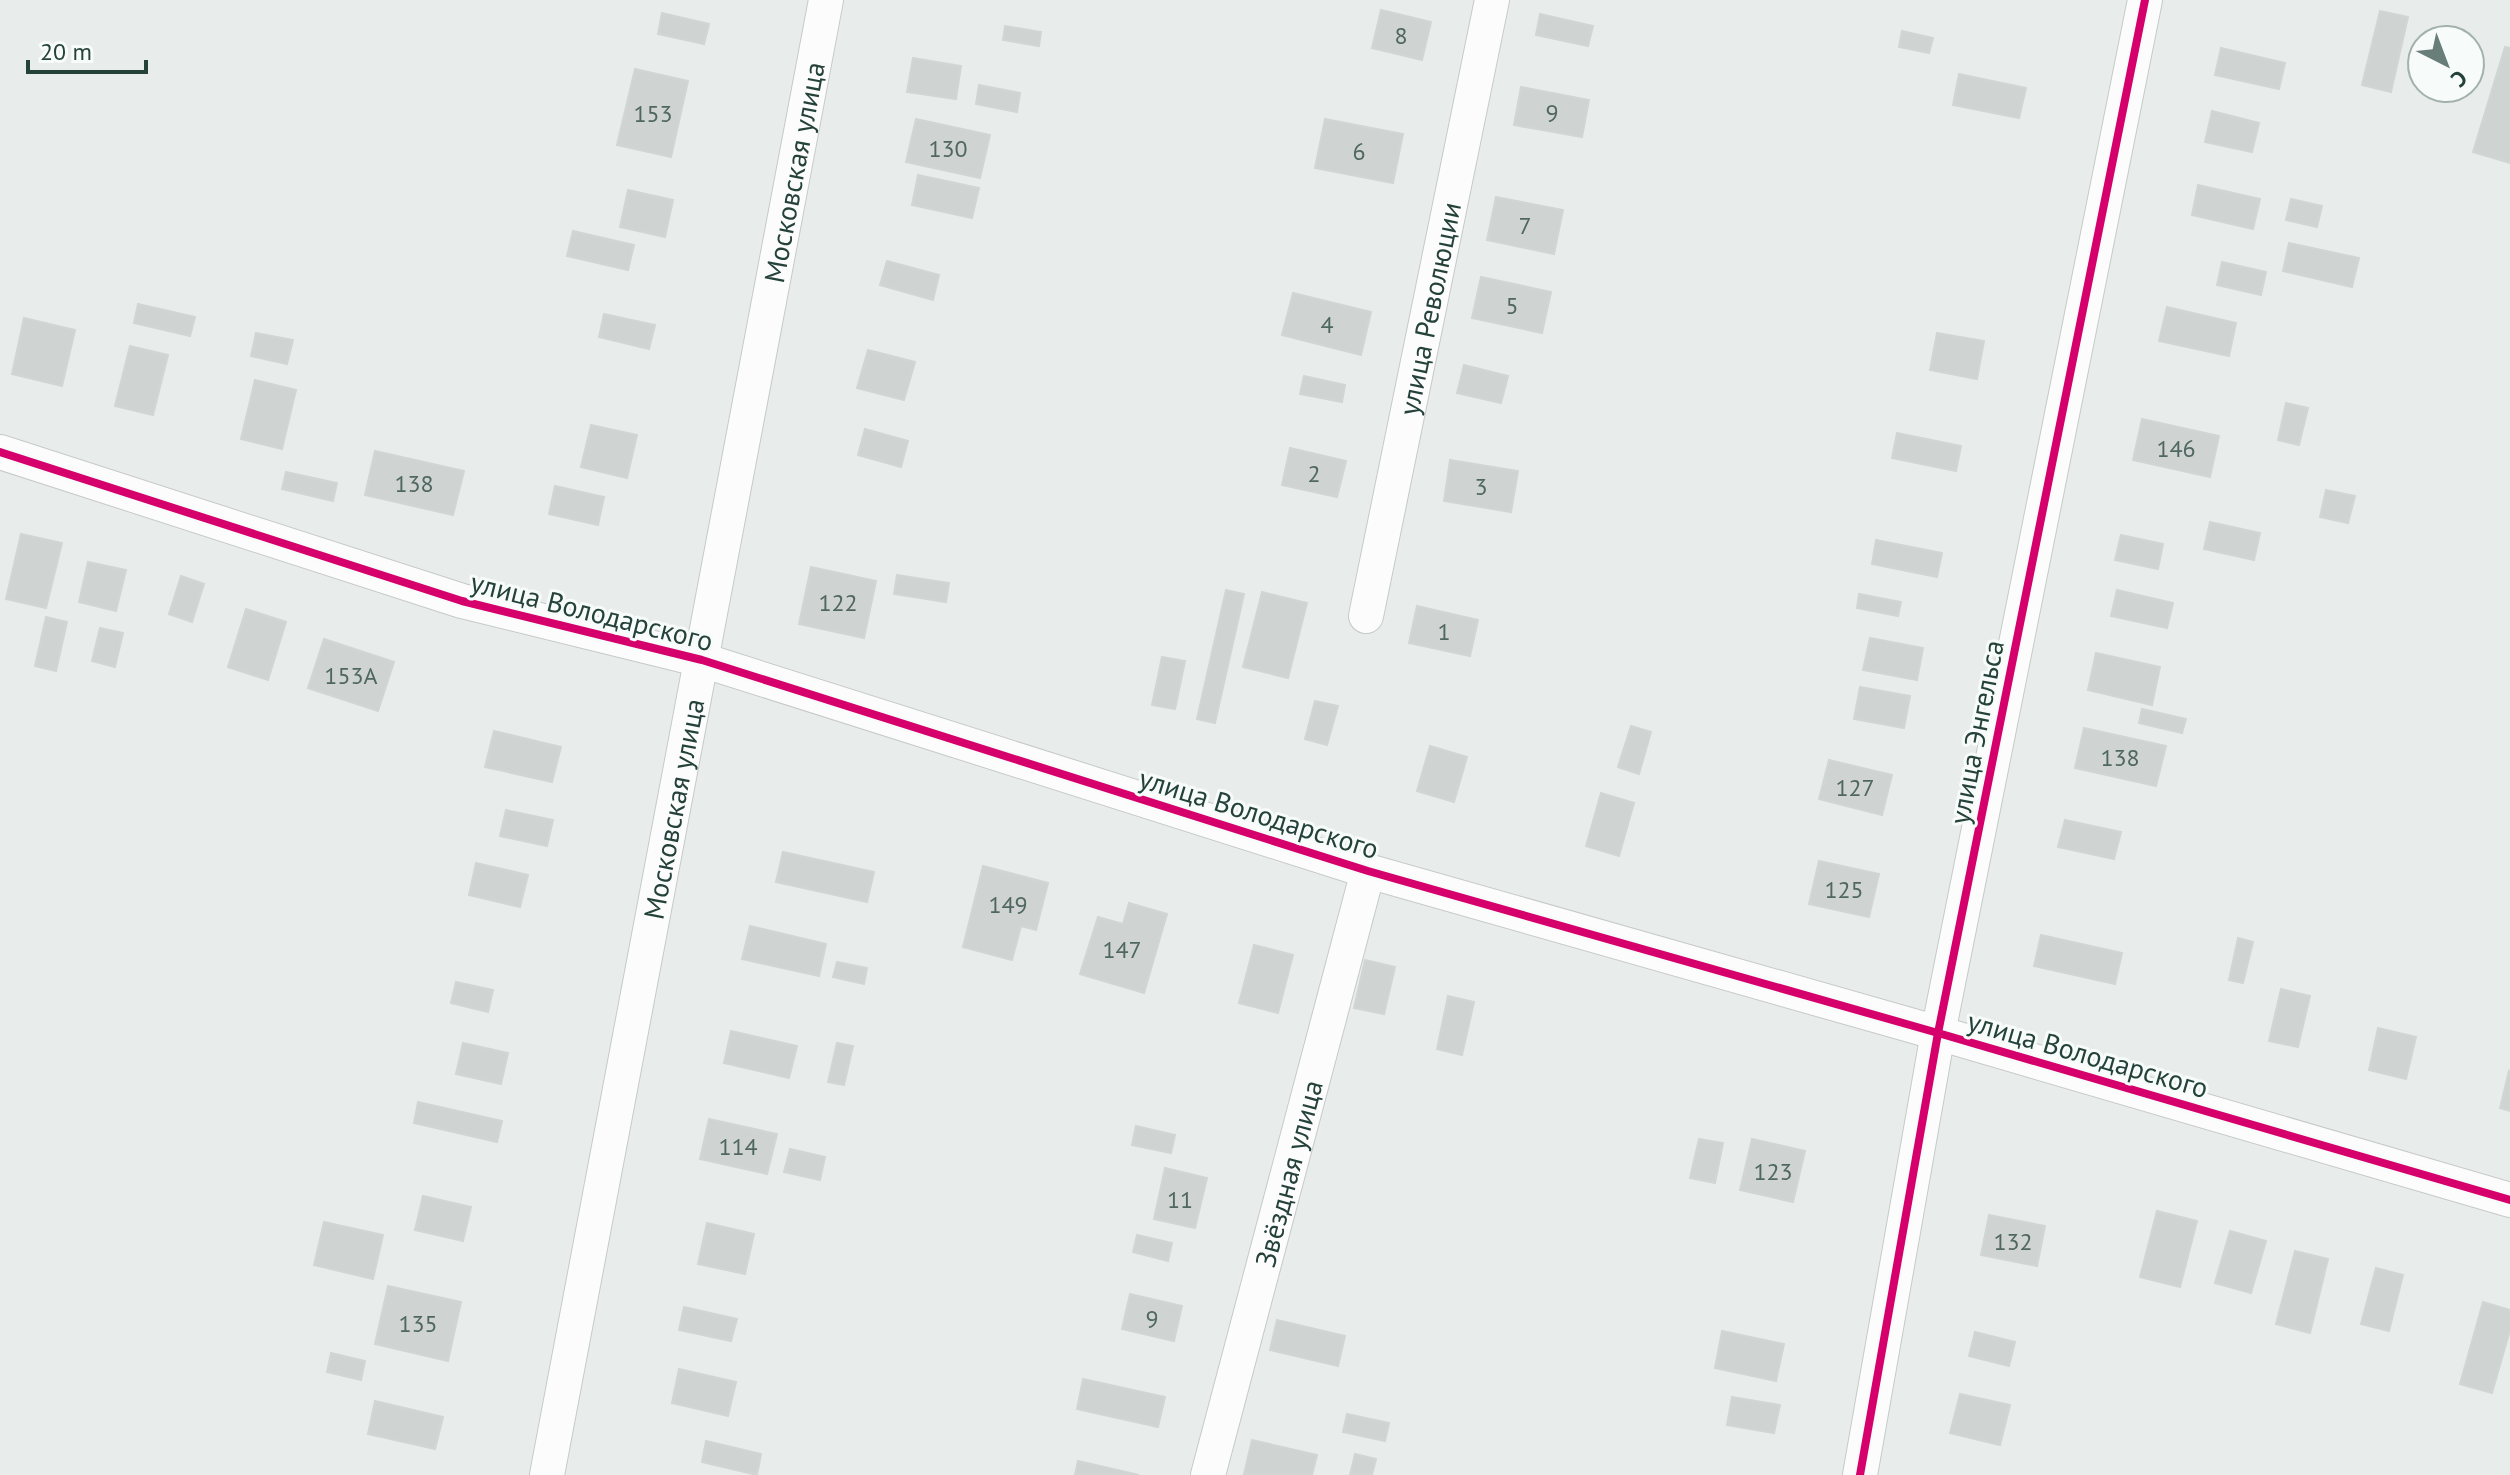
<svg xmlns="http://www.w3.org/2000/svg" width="2510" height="1475" font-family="'PT Sans',sans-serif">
<rect width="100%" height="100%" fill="#e8edeb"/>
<g fill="#cfd4d2" stroke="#d1d6d4" stroke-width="2">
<path d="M1381,10L1431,22L1422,60L1372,48Z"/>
<path d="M2380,11L2408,17L2391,92L2362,85Z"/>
<path d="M662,13L709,24L704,44L658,34Z"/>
<path d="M1540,14L1593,26L1588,46L1536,35Z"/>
<path d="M1005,26L1041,32L1039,46L1003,40Z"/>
<path d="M1902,31L1933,38L1929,53L1899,47Z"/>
<path d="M2505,47L2510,48V163L2473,152Z"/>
<path d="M2221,48L2285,63L2279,89L2215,75Z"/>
<path d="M913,58L961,66L956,99L907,92Z"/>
<path d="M635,69L688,81L671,157L617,145Z"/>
<path d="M1959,74L2026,88L2019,118L1953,105Z"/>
<path d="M979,85L1020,93L1017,112L976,104Z"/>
<path d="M1521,87L1589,100L1582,137L1514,125Z"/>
<path d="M2212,111L2259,123L2252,152L2205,142Z"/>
<path d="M916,119L990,135L980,178L906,162Z"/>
<path d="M1325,119L1403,134L1393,183L1315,168Z"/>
<path d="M918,175L979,188L972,218L912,205Z"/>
<path d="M2198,185L2260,199L2253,229L2192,215Z"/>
<path d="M628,190L673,200L665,237L620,227Z"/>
<path d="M1496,197L1563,210L1554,254L1487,240Z"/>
<path d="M2291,199L2322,206L2317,227L2286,220Z"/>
<path d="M573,231L634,245L628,270L567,256Z"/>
<path d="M2289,243L2359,258L2352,287L2283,271Z"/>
<path d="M887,261L939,275L933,300L880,285Z"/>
<path d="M2222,262L2266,272L2261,295L2217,285Z"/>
<path d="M1481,277L1551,292L1542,333L1472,318Z"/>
<path d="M1293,293L1371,312L1361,355L1282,335Z"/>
<path d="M138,304L195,317L190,336L134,323Z"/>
<path d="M2167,307L2236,323L2229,356L2159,341Z"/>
<path d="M604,314L655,325L649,349L599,337Z"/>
<path d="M24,318L75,330L62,386L12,374Z"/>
<path d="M256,333L293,340L287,364L251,356Z"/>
<path d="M1937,333L1984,341L1977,379L1930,370Z"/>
<path d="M130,346L168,355L153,415L115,406Z"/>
<path d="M868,350L915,362L904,400L857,388Z"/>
<path d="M1464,365L1508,376L1501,403L1457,393Z"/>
<path d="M1304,376L1345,385L1342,402L1300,394Z"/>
<path d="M255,380L296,390L282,449L241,439Z"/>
<path d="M2286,403L2308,408L2299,445L2278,440Z"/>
<path d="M2142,419L2219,436L2210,477L2133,460Z"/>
<path d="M591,425L637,435L627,478L581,467Z"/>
<path d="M865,429L908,441L901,467L858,455Z"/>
<path d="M1897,433L1961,446L1956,471L1892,458Z"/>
<path d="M1290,448L1346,461L1337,497L1282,485Z"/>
<path d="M375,451L464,471L453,515L365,495Z"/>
<path d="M1450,460L1518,471L1511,512L1444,501Z"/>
<path d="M286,472L337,483L333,501L282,489Z"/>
<path d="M555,486L604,497L598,525L549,514Z"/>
<path d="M2326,490L2355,496L2348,523L2320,517Z"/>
<path d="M2210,522L2260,533L2254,560L2204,549Z"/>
<path d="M21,534L62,543L46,608L6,599Z"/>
<path d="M2121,535L2163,544L2158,569L2115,560Z"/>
<path d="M1876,540L1942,553L1937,577L1872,564Z"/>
<path d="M88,562L126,570L116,611L79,602Z"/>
<path d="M811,567L876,581L864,638L799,624Z"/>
<path d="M897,575L949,583L946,602L894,594Z"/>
<path d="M181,576L204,584L192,622L169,614Z"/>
<path d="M1226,590L1244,594L1215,723L1197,719Z"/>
<path d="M2117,590L2173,603L2167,628L2111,616Z"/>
<path d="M1262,592L1307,603L1288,678L1243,667Z"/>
<path d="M1859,594L1901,602L1898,616L1857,608Z"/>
<path d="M1417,606L1478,620L1470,656L1409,643Z"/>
<path d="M246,609L286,622L268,680L228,667Z"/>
<path d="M46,617L67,622L56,671L35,666Z"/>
<path d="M100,628L123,633L115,667L92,661Z"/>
<path d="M1870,638L1923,648L1917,680L1863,670Z"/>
<path d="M324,639L394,662L378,711L308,688Z"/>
<path d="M2096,653L2160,667L2152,705L2088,690Z"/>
<path d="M1162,657L1185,661L1175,709L1152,705Z"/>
<path d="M1860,687L1910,696L1904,728L1854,719Z"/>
<path d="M1315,701L1338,706L1327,745L1305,739Z"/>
<path d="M2142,709L2186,719L2182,733L2139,723Z"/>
<path d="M1631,726L1651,732L1639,774L1618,767Z"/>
<path d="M2084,728L2166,746L2156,786L2075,768Z"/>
<path d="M494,731L561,747L552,782L485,767Z"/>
<path d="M1430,746L1467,757L1454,802L1417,791Z"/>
<path d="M1829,760L1892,775L1882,815L1819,799Z"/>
<path d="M1601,793L1634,803L1619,856L1586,846Z"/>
<path d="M506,810L553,820L547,846L500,836Z"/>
<path d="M2065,820L2121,832L2114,859L2058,847Z"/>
<path d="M783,852L874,872L867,902L776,882Z"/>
<path d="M1819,861L1879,874L1869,917L1809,904Z"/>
<path d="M476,863L528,875L520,907L469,895Z"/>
<path d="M983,866L1048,883L1036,930L1021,926L1012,960L963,947Z"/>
<path d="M1129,903L1167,914L1144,993L1080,974L1098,917L1123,924Z"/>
<path d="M750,926L826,944L819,976L742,959Z"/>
<path d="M2041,935L2122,953L2115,984L2034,966Z"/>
<path d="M2238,938L2253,942L2243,983L2229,980Z"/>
<path d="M1254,945L1293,955L1278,1013L1239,1003Z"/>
<path d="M1365,960L1395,967L1384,1014L1354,1008Z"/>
<path d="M837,962L867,968L864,984L833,977Z"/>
<path d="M456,982L493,990L488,1012L451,1003Z"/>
<path d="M2281,989L2310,996L2298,1047L2269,1041Z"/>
<path d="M1448,996L1474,1002L1462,1055L1437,1049Z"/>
<path d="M2378,1028L2416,1037L2406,1079L2369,1070Z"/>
<path d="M731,1031L797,1046L789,1078L724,1063Z"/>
<path d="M463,1043L508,1053L501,1084L456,1074Z"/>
<path d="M837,1043L853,1046L844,1085L828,1082Z"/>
<path d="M2509,1071L2510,1072V1111L2500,1108Z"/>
<path d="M418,1102L502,1121L497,1142L414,1123Z"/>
<path d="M709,1119L777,1134L767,1174L700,1159Z"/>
<path d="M1136,1126L1175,1135L1171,1153L1132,1145Z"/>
<path d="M1699,1139L1723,1143L1715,1183L1690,1178Z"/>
<path d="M1752,1139L1805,1151L1793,1202L1740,1190Z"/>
<path d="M790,1149L825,1157L820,1180L784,1172Z"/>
<path d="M1165,1168L1207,1178L1195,1228L1154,1219Z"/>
<path d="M423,1196L471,1207L463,1241L415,1230Z"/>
<path d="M2157,1211L2197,1221L2180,1287L2140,1277Z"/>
<path d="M1989,1215L2045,1226L2037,1266L1981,1255Z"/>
<path d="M324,1222L383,1235L373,1279L314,1265Z"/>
<path d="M707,1223L754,1234L745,1274L698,1264Z"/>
<path d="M2230,1231L2266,1241L2251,1293L2215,1283Z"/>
<path d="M1137,1235L1172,1243L1168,1261L1133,1252Z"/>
<path d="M2295,1251L2328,1259L2310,1333L2276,1324Z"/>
<path d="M2376,1268L2403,1275L2389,1331L2361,1324Z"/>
<path d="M388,1286L461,1302L448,1361L375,1344Z"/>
<path d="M1130,1294L1182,1306L1174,1341L1122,1329Z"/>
<path d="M2483,1302L2510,1310V1330L2492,1393L2460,1384Z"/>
<path d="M684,1307L737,1319L731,1341L679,1330Z"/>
<path d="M1277,1320L1345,1336L1338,1366L1270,1350Z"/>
<path d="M1722,1331L1784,1344L1776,1381L1715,1368Z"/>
<path d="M1975,1332L2015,1342L2009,1366L1969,1356Z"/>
<path d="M331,1353L365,1361L361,1380L327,1372Z"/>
<path d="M679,1369L736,1382L728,1416L672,1403Z"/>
<path d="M1083,1379L1165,1397L1158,1427L1077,1409Z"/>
<path d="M1960,1394L2010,1405L2000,1445L1950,1433Z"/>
<path d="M1732,1397L1780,1405L1774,1433L1727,1425Z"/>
<path d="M375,1401L443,1417L435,1449L368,1434Z"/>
<path d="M1347,1414L1389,1423L1385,1441L1343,1432Z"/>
<path d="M1252,1440L1317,1455L1312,1475L1244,1474Z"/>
<path d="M706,1441L761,1454L757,1475L702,1462Z"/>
<path d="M1355,1454L1376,1459L1372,1475H1350Z"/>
<path d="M1078,1461L1139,1475H1075Z"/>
</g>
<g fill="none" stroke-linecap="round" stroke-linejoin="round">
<g stroke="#c5cac8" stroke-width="36">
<g id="street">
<path d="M0,452L462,601L702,660L1368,871L1938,1033L2510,1200"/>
<path id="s1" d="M1366,616L1492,0"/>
<path id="s2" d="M547,1475L826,0"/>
<path id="s3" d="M1208,1475L1368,871"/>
<path d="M1860,1475L1938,1033L2145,0"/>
</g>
</g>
<use href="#street" stroke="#fcfcfc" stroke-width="34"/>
<g stroke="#f7fbf9" stroke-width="13">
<g id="cycleway">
<path d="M0,452L462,601L702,660L1368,871L1938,1033L2510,1200"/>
<path d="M1860,1475L1938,1033L2145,0"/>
</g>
</g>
<use href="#cycleway" stroke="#d6006c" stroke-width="8"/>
</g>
<g text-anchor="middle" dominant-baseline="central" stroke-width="6" stroke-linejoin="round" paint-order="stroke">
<g font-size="24" fill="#506761">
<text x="1401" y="35">8</text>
<text x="1552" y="112">9</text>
<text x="653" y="113">153</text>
<text x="948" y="148">130</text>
<text x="1359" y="151">6</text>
<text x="1525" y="225">7</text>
<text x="1512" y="305">5</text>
<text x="1327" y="324">4</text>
<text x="2176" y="448">146</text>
<text x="1314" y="473">2</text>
<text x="414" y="483">138</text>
<text x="1481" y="486">3</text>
<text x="838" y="602">122</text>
<text x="1444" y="631">1</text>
<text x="351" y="675">153А</text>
<text x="2120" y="757">138</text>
<text x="1855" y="787">127</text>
<text x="1844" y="889">125</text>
<text x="1008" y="904">149</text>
<text x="1122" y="949">147</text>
<text x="738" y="1146">114</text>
<text x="1773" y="1171">123</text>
<text x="1180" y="1199">11</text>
<text x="2013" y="1241">132</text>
<text x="1152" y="1318">9</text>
<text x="418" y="1323">135</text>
</g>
<g font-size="28" fill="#24423a" stroke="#f7fbf9">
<text stroke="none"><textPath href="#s2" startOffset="1326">Московская улица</textPath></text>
<text stroke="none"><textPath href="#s1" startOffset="314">улица Революции</textPath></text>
<text transform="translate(592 611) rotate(14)">улица Володарского</text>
<text transform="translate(1976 732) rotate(-79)">улица Энгельса</text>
<text stroke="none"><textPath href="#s2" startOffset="678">Московская улица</textPath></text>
<text transform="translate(1259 813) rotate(17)">улица Володарского</text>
<text transform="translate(2088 1054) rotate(16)">улица Володарского</text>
<text stroke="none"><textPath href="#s3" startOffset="312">Звёздная улица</textPath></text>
</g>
</g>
<g transform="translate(2446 64) rotate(138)"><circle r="38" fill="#f7fbf9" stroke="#a3b1ad" stroke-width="2"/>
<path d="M0-6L14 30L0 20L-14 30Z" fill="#697e78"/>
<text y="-12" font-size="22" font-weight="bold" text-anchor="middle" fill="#24423a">С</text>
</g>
<path d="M28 60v12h118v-12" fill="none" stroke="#24423a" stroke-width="4"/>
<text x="40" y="60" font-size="24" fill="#24423a" stroke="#f7fbf9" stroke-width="6" paint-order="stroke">20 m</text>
</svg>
